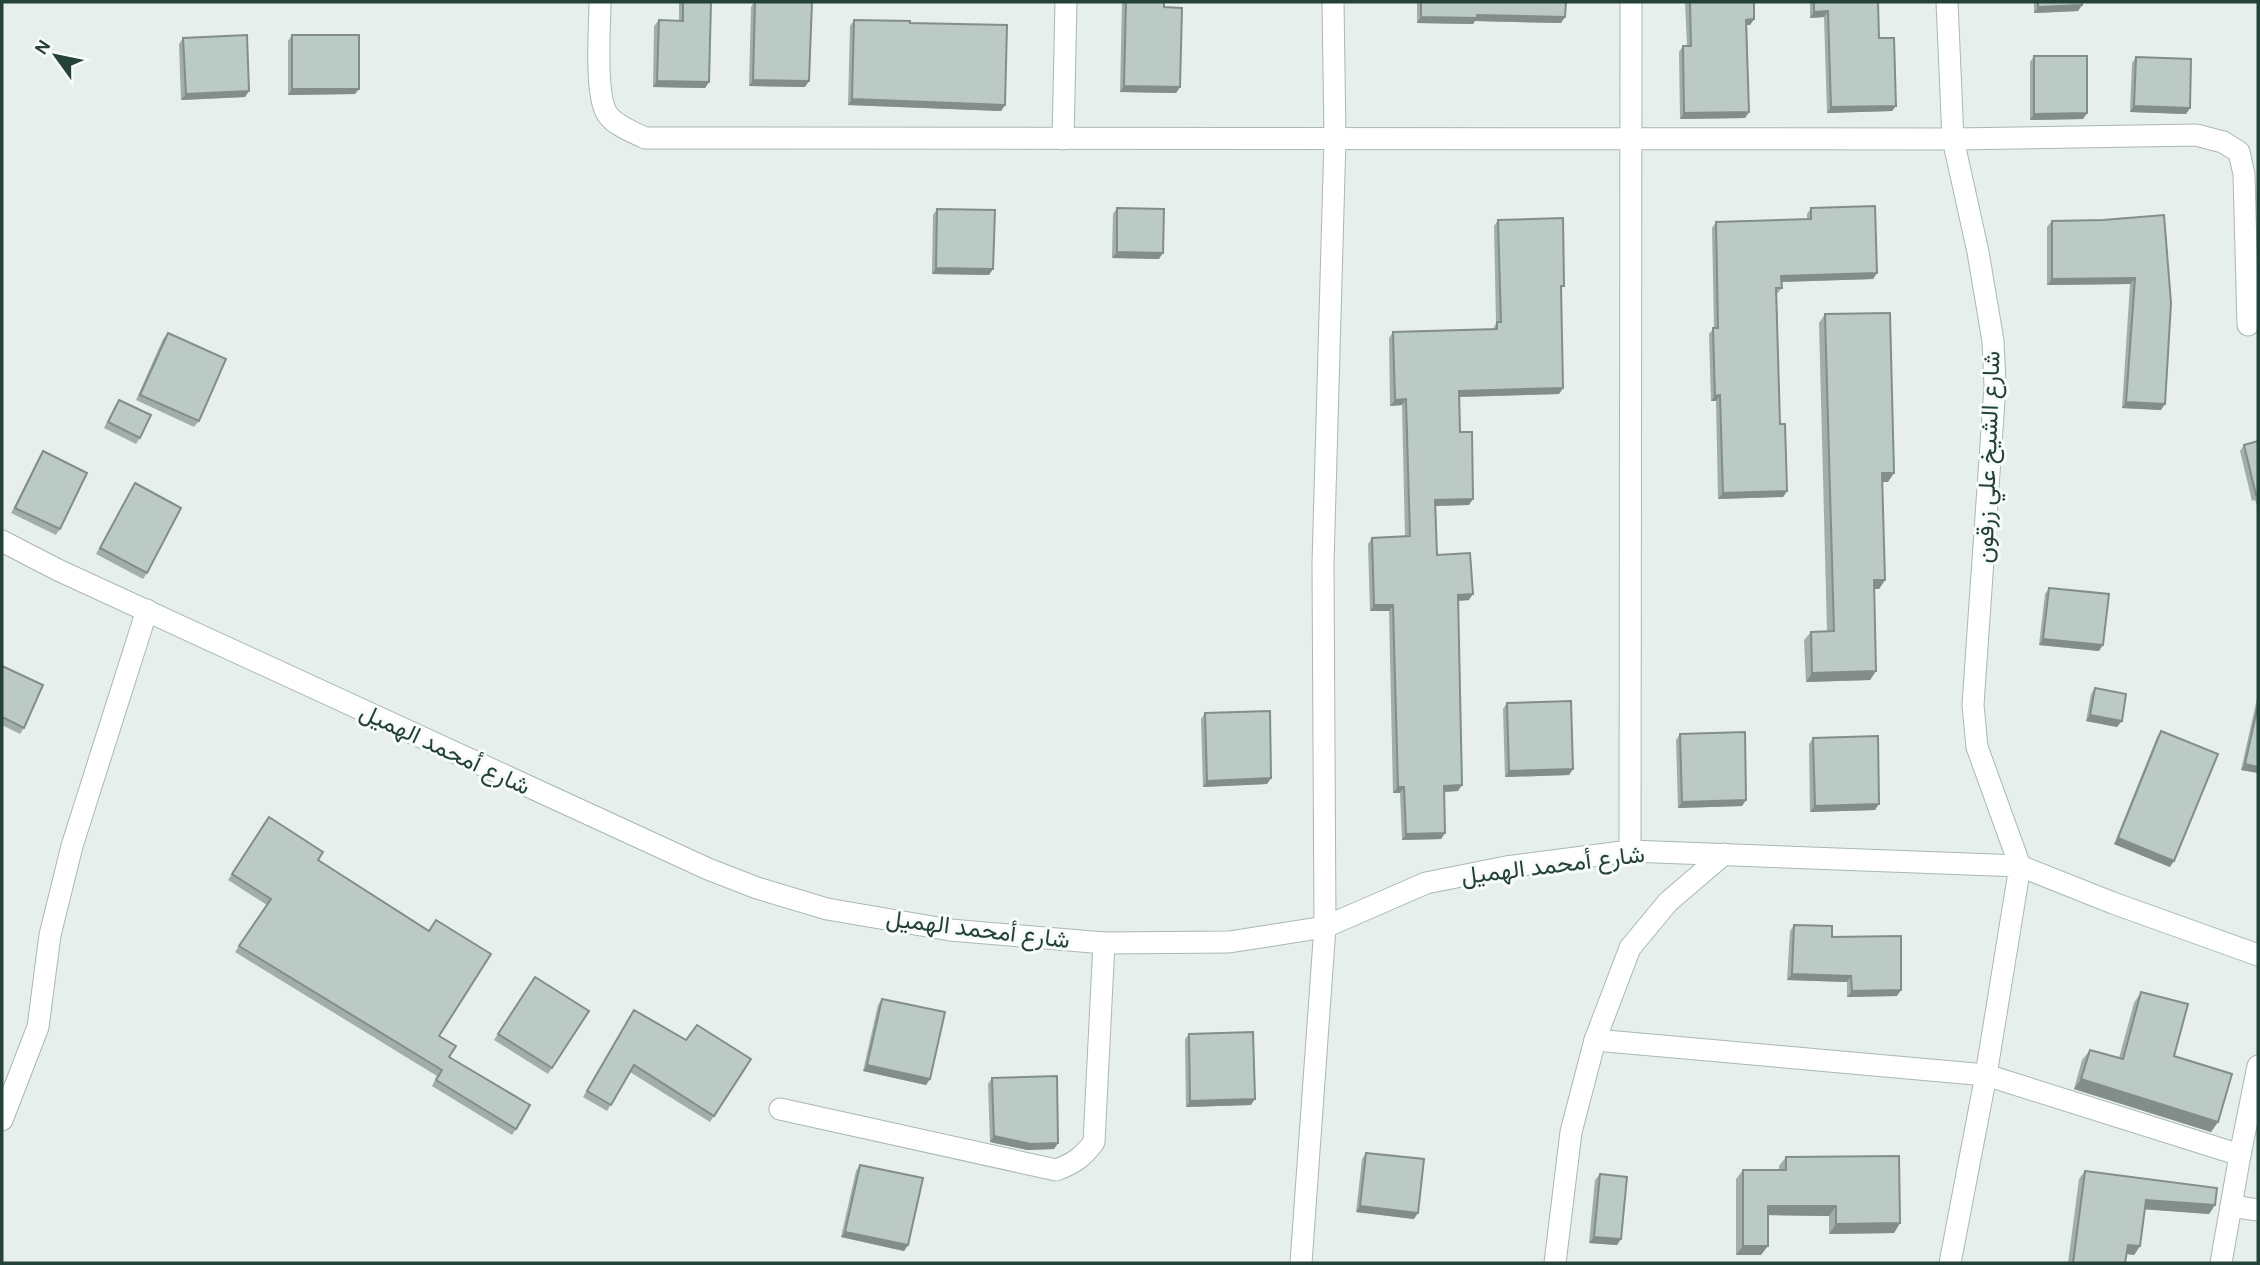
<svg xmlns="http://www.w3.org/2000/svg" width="2260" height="1265" font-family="Karla,Vazirmatn,sans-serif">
<rect width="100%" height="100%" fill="#e6efeb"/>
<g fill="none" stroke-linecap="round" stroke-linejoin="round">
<g stroke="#a8b8b2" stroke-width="23">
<g id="street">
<path d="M600,2C600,26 594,97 608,115C616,126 633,132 645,138L1953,139L2196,135L2223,142L2239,152L2244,174L2248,325"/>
<path d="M1063,139L1066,2"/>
<path d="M2,541L58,570L708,869L757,888L827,909L950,930L1104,943L1229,942L1325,927L1426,883L1506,867L1630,851L2020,866L1986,1075L1950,1263"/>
<path d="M1630,851L1631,2"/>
<path d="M1595,1040L1986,1075L2240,1155"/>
<path d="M780,1109L1056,1170C1073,1164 1083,1157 1094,1142L1104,943"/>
<path d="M2,1120L38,1027L50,935L72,846L147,610"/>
<path d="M2231,1206L2258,1210"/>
<path d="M1301,1263L1325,927L1323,563L1335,139L1333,2"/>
<path d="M1555,1263L1571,1132L1595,1040L1630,948L1668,902L1724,854"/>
<path d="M2221,1263L2240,1155L2258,1066"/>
</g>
</g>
<g stroke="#a4bbb3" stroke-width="23">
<path id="secondary" d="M1947,2L1953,139L1978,252L1993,341L1995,386L1973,705L1977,747L2020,866L2113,903L2258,955"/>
</g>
<use href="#street" stroke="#fff" stroke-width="21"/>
<use href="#secondary" stroke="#fff" stroke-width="21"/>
</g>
<g fill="#a1aea9">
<path d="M679,2H711L709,82L705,88L653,87L654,26L659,20L679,21Z"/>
<path d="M754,2H812L805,87L749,86L751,7Z"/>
<path d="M1122,2H1164V7L1180,87L1176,93L1120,92Z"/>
<path d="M1417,2H1566L1561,23L1475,21L1473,24L1417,23Z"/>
<path d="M1685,2H1754V19L1750,25H1747L1749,112L1745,118L1680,119L1679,52L1683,46H1687Z"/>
<path d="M1810,2H1878L1879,38L1896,106L1892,111L1827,113L1824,17L1810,18Z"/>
<path d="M2034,2H2082V5L2078,11L2034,13Z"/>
<path d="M854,20L910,23L1005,105L1001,111L848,105L850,26Z"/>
<path d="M292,35L355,94L288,95V41Z"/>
<path d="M183,38L245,97L181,100L179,44Z"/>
<path d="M2034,56L2087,113L2083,119L2030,120V62Z"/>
<path d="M2136,57L2190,108L2186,114L2130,112L2132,63Z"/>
<path d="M1117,208L1159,259L1112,258L1113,214Z"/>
<path d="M1811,208L1877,273L1873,279L1782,282V288L1777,294L1780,424L1787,491L1783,497L1718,499L1716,401H1711L1709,334L1714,328L1712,228L1716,222L1807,219V214Z"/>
<path d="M937,209L989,275L932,274L933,215Z"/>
<path d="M2164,215L2161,410L2122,408L2130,284L2047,285V227L2052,221L2103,220Z"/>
<path d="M1498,220L1561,290L1563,388L1559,394L1459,397L1460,432L1469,505L1436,506L1437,555L1469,600L1458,601V791L1444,792L1445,833L1441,839L1402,840L1400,793H1393L1389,611H1370L1368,544L1372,538L1405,537L1402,405L1390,406L1389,338L1393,332L1493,329L1496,323L1494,226Z"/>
<path d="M1825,314L1888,482H1882L1885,580L1879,589H1874L1876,671L1870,680L1806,682L1804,640L1811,632L1827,631L1819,323Z"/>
<path d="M168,333L199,421L194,427L136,400L163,339Z"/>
<path d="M119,400L140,438L136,444L104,428L115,406Z"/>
<path d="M2258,441V509L2255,500L2252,501L2240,451L2244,445Z"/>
<path d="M43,451L60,529L56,535L11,513L39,457Z"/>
<path d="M135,483L147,573L143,579L96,554Z"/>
<path d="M2049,588L2099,651L2039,645L2045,594Z"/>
<path d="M2,666L24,728L20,734L2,725Z"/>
<path d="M2095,688L2117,727L2086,721L2091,694Z"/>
<path d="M2258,694V773L2241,770Z"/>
<path d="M1507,703L1573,769L1569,775L1505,777L1503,709Z"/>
<path d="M1205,713L1271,778L1267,784L1203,787L1201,719Z"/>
<path d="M2161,731L2170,867L2114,844L2157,737Z"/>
<path d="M1680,734L1746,800L1742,806L1678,808L1676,740Z"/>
<path d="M1813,738L1875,810L1810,812L1809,744Z"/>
<path d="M269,817L318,860L439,1036L449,1057L516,1129L512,1135L432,1086L437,1076L235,952L267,905L228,880Z"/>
<path d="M1794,925L1832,937L1897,996L1847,997V982L1787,980L1790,931Z"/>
<path d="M535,977L589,1011L548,1074L494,1040Z"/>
<path d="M2141,992L2174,1056L2218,1122L2211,1132L2074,1089L2082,1060L2090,1050L2119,1058L2134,1003Z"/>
<path d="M882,999L930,1079L926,1085L863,1071L878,1005Z"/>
<path d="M634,1010L686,1040L751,1059L710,1122L630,1072L607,1111L583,1097Z"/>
<path d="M1189,1034L1251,1105L1186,1107L1185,1039Z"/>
<path d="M992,1078L1058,1143L1054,1149L1027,1150L990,1142L988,1084Z"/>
<path d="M1366,1153L1414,1219L1356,1212L1362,1159Z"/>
<path d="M1786,1157L1900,1223L1894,1233L1829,1234V1216L1768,1215L1761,1255H1736V1179L1743,1170H1779V1166Z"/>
<path d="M860,1165L908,1245L904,1251L841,1237L856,1171Z"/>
<path d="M2085,1171L2215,1205L2209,1214L2145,1209L2140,1246L2134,1255L2127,1254L2125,1263H2068L2079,1179Z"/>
<path d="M1600,1174L1621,1239L1617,1245L1589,1243L1595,1180Z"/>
</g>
<g fill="#838d89">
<path d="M2082,5L2078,11L2034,13L2038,7Z"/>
<path d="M1828,11L1824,17L1810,18L1814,12Z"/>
<path d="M1477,15L1565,17L1561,23L1475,21L1473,24L1417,23L1421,17Z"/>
<path d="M1754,19L1750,25H1742L1746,20Z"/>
<path d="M753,80L809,81L805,87L749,86Z"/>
<path d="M657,81L709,82L705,88L653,87Z"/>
<path d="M1124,86L1180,87L1176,93L1120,92Z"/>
<path d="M292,89H359L355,94L288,95Z"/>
<path d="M249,91L245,97L181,100L186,94Z"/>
<path d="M852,99L1005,105L1001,111L848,105Z"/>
<path d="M1896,106L1892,111L1827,113L1831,107Z"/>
<path d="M2134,106L2190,108L2186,114L2130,112Z"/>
<path d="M1749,112L1745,118L1680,119L1684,113Z"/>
<path d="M2087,113L2083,119L2030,120L2034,114Z"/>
<path d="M1117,252L1163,253L1159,259L1112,258Z"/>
<path d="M936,268L993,269L989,275L932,274Z"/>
<path d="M1877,273L1873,279L1777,282L1781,276Z"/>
<path d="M2135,278L2130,284L2047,285L2052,279Z"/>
<path d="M1563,388L1559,394L1455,397L1459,391Z"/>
<path d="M1720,395L1716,401H1711L1715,396Z"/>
<path d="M1406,399L1402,405L1390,406L1395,400Z"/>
<path d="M2126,402L2165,404L2161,410L2122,408Z"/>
<path d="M1882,473H1894L1888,482H1876Z"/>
<path d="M1787,491L1783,497L1718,499L1723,493Z"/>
<path d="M1473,499L1469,505L1431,506L1435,500Z"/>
<path d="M1874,580H1885L1879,589H1867Z"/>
<path d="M1473,594L1469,600L1454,601L1458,595Z"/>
<path d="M1374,605H1393L1389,611H1370Z"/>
<path d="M2043,639L2103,645L2099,651L2039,645Z"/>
<path d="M1876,671L1870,680L1806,682L1812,673Z"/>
<path d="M2090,715L2122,721L2117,727L2086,721Z"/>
<path d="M2245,764L2258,767V773L2241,770Z"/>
<path d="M1573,769L1569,775L1505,777L1509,771Z"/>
<path d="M1271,778L1267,784L1203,787L1207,781Z"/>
<path d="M1462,785L1458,791L1440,792L1444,786Z"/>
<path d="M1398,787H1404L1400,793H1393Z"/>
<path d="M1746,800L1742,806L1678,808L1682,802Z"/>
<path d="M1879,804L1875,810L1810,812L1815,806Z"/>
<path d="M1445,833L1441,839L1402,840L1406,834Z"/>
<path d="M2118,838L2174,861L2170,867L2114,844Z"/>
<path d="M1792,974L1851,976L1847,982L1787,980Z"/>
<path d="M1901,990L1897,996L1847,997L1852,991Z"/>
<path d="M867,1065L930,1079L926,1085L863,1071Z"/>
<path d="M2081,1079L2218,1122L2211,1132L2074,1089Z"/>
<path d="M1255,1099L1251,1105L1186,1107L1190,1101Z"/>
<path d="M994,1136L1058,1143L1054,1149L1027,1150L990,1142Z"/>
<path d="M2146,1200L2215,1205L2209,1214L2140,1209Z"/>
<path d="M1360,1206L1418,1213L1414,1219L1356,1212Z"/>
<path d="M1768,1206H1836L1829,1216L1761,1215Z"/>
<path d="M1900,1223L1894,1233L1829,1234L1836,1224Z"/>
<path d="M845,1232L908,1245L904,1251L841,1237Z"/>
<path d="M1594,1237L1621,1239L1617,1245L1589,1243Z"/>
<path d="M2128,1245L2140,1246L2134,1255L2122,1253Z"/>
<path d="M1743,1246H1768L1761,1255H1736Z"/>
</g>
<g fill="#bbcac4" stroke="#838d89" stroke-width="2">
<path d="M683,2H711L709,82L657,81L659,20L683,21Z"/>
<path d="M755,2H812L809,81L753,80Z"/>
<path d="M1126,2H1164V7L1182,8L1180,87L1124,86Z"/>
<path d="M1421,2H1566L1565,17L1477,15V18L1421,17Z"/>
<path d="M1690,2H1754V19L1746,20L1749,112L1684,113L1683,46H1691Z"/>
<path d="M1814,2H1878L1879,38H1894L1896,106L1831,107L1828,11L1814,12Z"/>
<path d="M2038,2H2082V5L2038,7Z"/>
<path d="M854,20L910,21V23L1007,25L1005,105L852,99Z"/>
<path d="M247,35L249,91L186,94L183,38Z"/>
<rect x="292" y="35" width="67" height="54"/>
<path d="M2034,56H2087V113L2034,114Z"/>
<path d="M2136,57L2191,59L2190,108L2134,106Z"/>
<path d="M1875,206L1877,273L1781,276L1782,288H1776L1780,424H1785L1787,491L1723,493L1720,395L1715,396L1713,328H1718L1716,222L1811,219V208Z"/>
<path d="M1117,208L1164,209L1163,253L1117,252Z"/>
<path d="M937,209L995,210L993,269L936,268Z"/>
<path d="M2164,215L2171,303L2165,404L2126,402L2135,278L2052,279V221L2103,220Z"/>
<path d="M1563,218L1564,286H1561L1563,388L1459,391L1460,432H1472L1473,499L1435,500L1437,555L1470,553L1473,594L1458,595L1462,785L1444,786L1445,833L1406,834L1404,787H1398L1393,605H1374L1372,538L1410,536L1406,399L1395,400L1393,332L1497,329V322H1501L1498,220Z"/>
<path d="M1890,313L1894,473H1882L1885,580H1874L1876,671L1812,673L1811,632L1834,631L1825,314Z"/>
<path d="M168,333L226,359L199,421L140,395Z"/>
<path d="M119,400L151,415L140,438L108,422Z"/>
<path d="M2258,441V494L2256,495L2244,445Z"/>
<path d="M43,451L87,473L60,529L15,508Z"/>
<path d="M135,483L181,508L147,573L100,548Z"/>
<path d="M2049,588L2109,594L2103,645L2043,639Z"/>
<path d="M2,666L43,685L24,728L2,717Z"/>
<path d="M2095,688L2126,694L2122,721L2090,715Z"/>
<path d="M1571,701L1573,769L1509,771L1507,703Z"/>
<path d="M2258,705V767L2245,764Z"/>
<path d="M1270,711L1271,778L1207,781L1205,713Z"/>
<path d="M2161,731L2218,754L2174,861L2118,838Z"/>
<path d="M1745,732L1746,800L1682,802L1680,734Z"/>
<path d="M1878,736L1879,804L1815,806L1813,738Z"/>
<path d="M269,817L323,852L318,860L429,931L436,920L491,954L439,1036L456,1046L449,1057L530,1105L516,1129L436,1080L442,1070L239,946L271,899L232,874Z"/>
<path d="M1794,925L1832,926V937L1901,936V990L1852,991L1851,976L1792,974Z"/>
<path d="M535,977L589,1011L552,1068L498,1034Z"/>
<path d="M2141,992L2188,1004L2174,1056L2232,1074L2218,1122L2081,1079L2090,1050L2123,1059Z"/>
<path d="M882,999L945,1012L930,1079L867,1065Z"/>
<path d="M634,1010L686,1040L697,1025L751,1059L714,1116L634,1065L611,1105L587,1091Z"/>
<path d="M1253,1032L1255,1099L1190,1101L1189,1034Z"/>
<path d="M1057,1076L1058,1143L1031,1144L994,1136L992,1078Z"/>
<path d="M1366,1153L1424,1159L1418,1213L1360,1206Z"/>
<path d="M1899,1156L1900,1223L1836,1224V1206H1768V1246H1743V1170H1786V1157Z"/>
<path d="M860,1165L923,1178L908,1245L845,1232Z"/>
<path d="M2085,1171L2217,1188L2215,1205L2146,1200L2140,1246L2128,1245L2125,1263H2073Z"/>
<path d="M1600,1174L1627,1177L1621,1239L1594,1237Z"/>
</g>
<g text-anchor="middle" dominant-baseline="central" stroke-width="6" stroke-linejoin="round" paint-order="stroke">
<g font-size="24" fill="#24423a" stroke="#f7fbf9">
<text transform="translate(1988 457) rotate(-88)">شارع الشيخ علي زرقون</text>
<text transform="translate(445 749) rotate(25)">شارع أمحمد الهميل</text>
<text transform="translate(1553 865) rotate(-7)">شارع أمحمد الهميل</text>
<text transform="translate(978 929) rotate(7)">شارع أمحمد الهميل</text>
</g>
</g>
<rect width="2260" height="1265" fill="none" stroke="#24423a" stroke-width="7"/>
<g transform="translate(56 56) rotate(303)" stroke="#f7fbf9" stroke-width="5" paint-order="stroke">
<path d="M0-5L12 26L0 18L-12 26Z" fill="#24423a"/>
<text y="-10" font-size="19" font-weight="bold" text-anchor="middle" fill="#24423a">N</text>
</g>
</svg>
